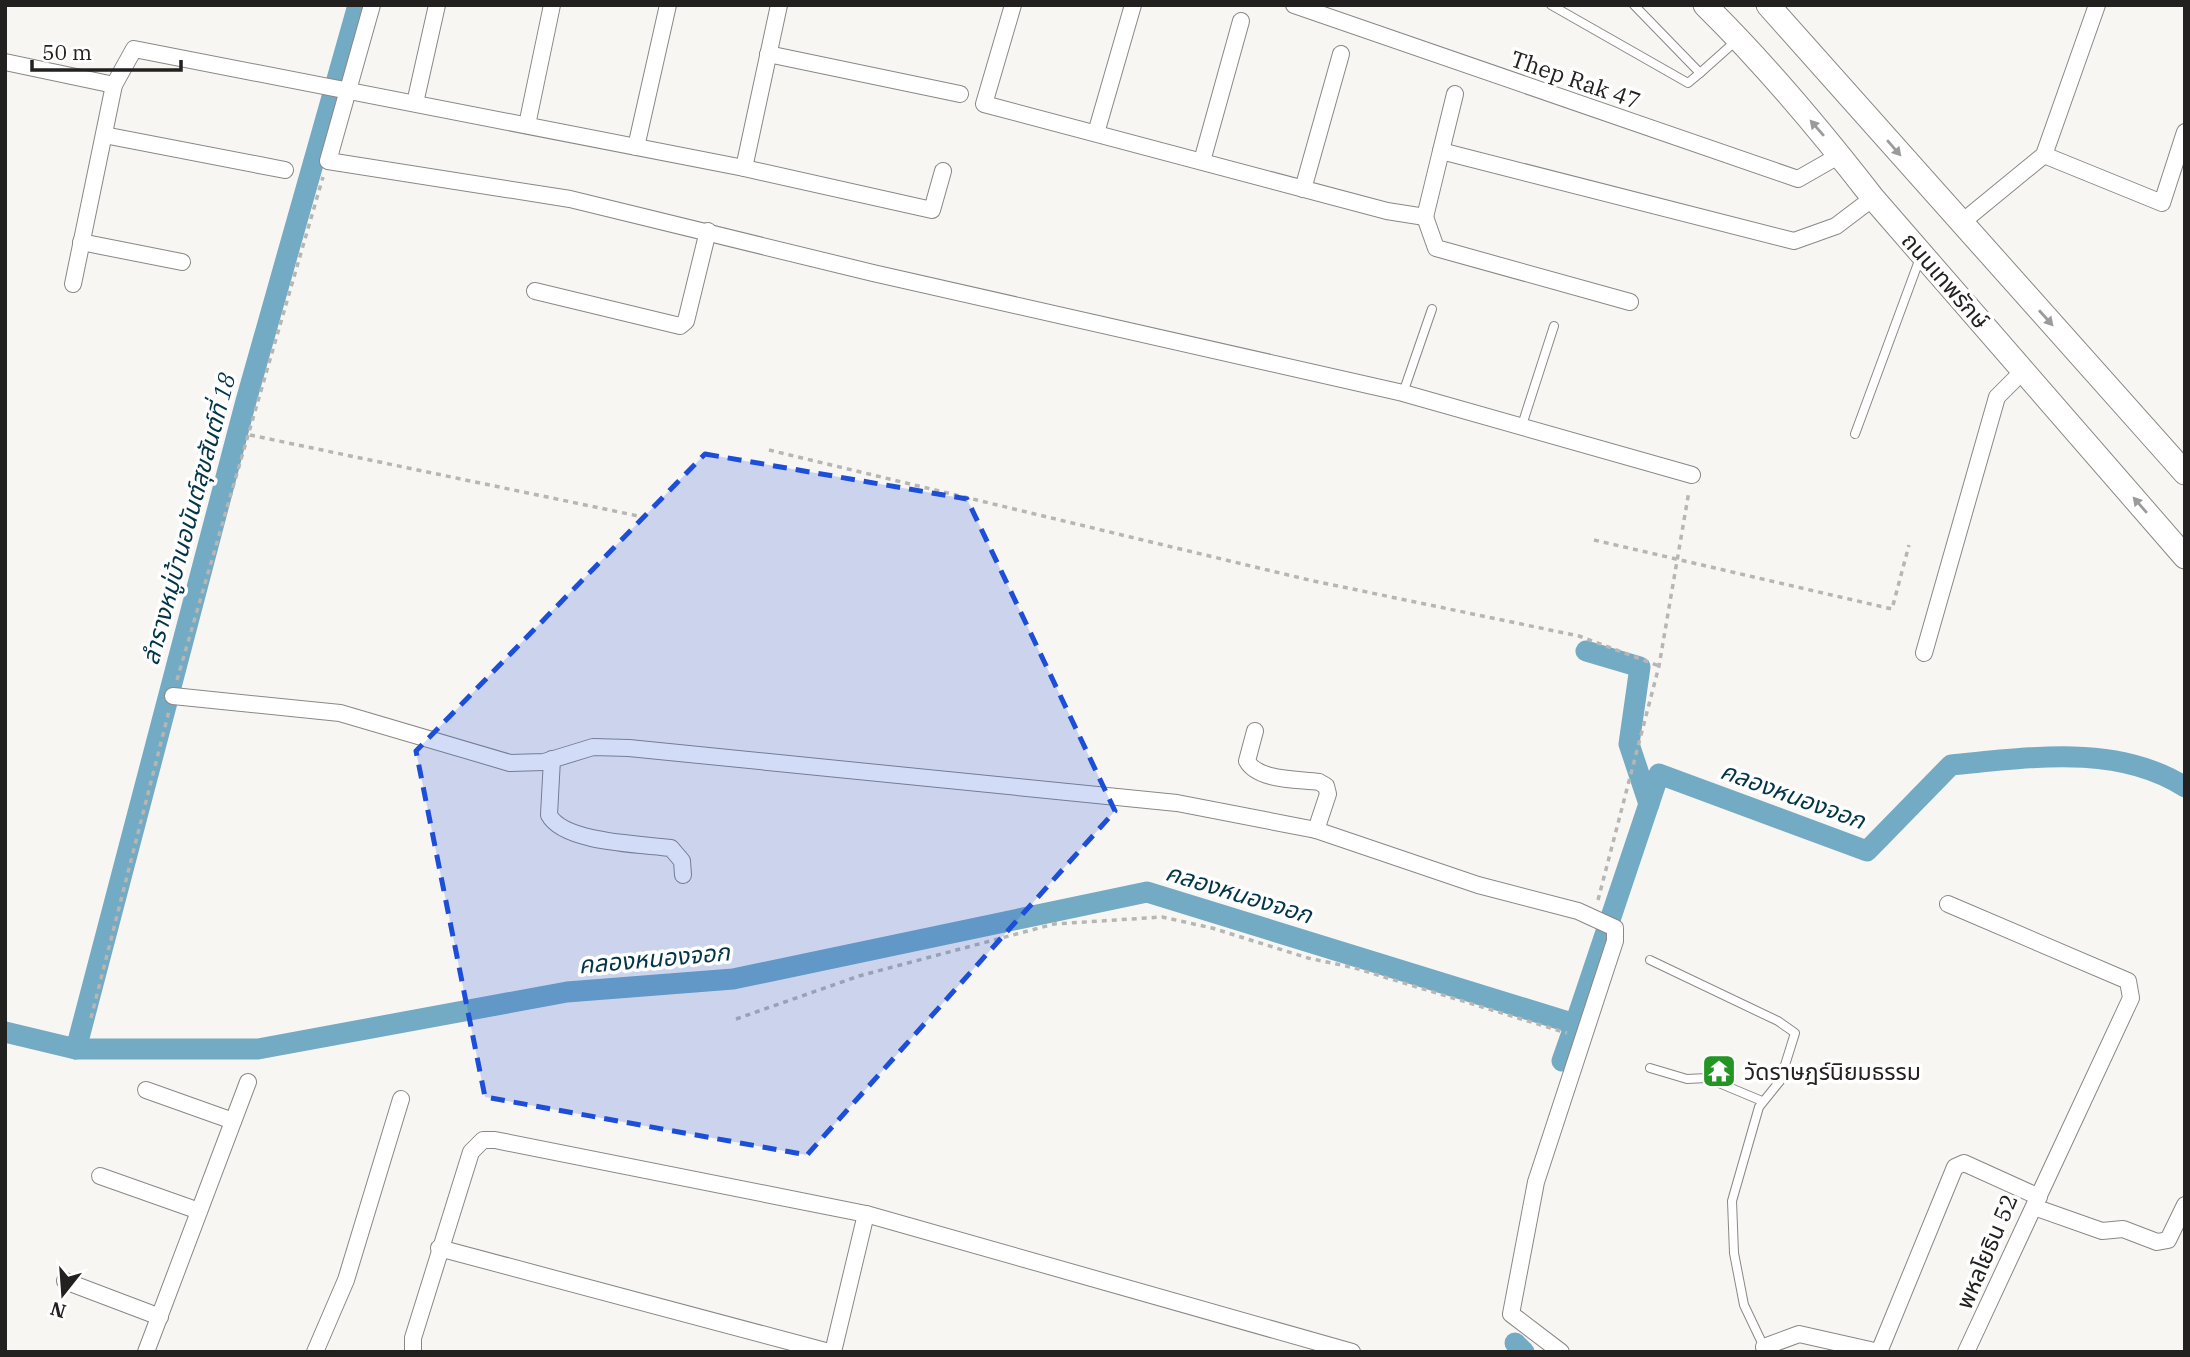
<svg xmlns="http://www.w3.org/2000/svg" width="2190" height="1357" font-family="'IBM Plex Serif','Noto Sans Thai',serif">
<rect width="100%" height="100%" fill="#f8f6f3"/>
<g fill="none" stroke-linecap="round" stroke-linejoin="round">
<g stroke="#73aac4" stroke-width="21">
<path d="M1586,651L1640,667L1629,744L1649,804"/>
<path d="M5,1032L76,1049H258L567,992L733,979L1147,892L1575,1024L1659,774L1867,851L1951,765C2028,758 2116,743 2185,787"/>
<path d="M76,1049L246,401L358,5"/>
<path d="M1562,1061L1575,1024"/>
<path d="M1515,1343L1524,1352"/>
</g>
<g stroke="#8a8886" stroke-width="10">
<g id="service">
<path d="M1551,5L1688,83L1700,73"/>
<path d="M1634,5L1700,73L1737,40"/>
<path d="M1403,393L1432,309"/>
<path d="M1522,425L1554,326"/>
<path d="M1855,434L1920,258"/>
<path d="M1650,960L1778,1021L1795,1033L1780,1081L1759,1107L1732,1201L1734,1253L1744,1305L1764,1347"/>
<path d="M1650,1068L1687,1079L1707,1078L1762,1101"/>
</g>
</g>
<g stroke="#8a8886" stroke-width="18">
<g id="minor">
<path d="M372,5L328,161L570,199L873,273L1403,393L1692,475"/>
<path d="M1013,5L984,104L1387,211L1425,217L1441,151L1794,241L1836,226L1873,198"/>
<path d="M1294,5L1798,179L1840,155"/>
<path d="M768,54L960,94"/>
<path d="M5,62L114,85L134,49L744,168L779,5"/>
<path d="M415,103L437,5"/>
<path d="M527,125L552,5"/>
<path d="M1096,133L1133,5"/>
<path d="M104,135L285,170"/>
<path d="M636,147L668,5"/>
<path d="M1441,151L1455,94"/>
<path d="M2044,155L2162,203L2185,132"/>
<path d="M1202,161L1241,21"/>
<path d="M744,168L932,210L943,171"/>
<path d="M1303,189L1341,54"/>
<path d="M1425,217L1436,248L1630,302"/>
<path d="M1961,223L2044,155L2097,5"/>
<path d="M81,242L182,262"/>
<path d="M73,284L114,85"/>
<path d="M535,291L680,326L686,321L708,231"/>
<path d="M1924,653L1997,397L2024,370"/>
<path d="M173,696L340,713L510,763L544,762L593,747L629,748L1177,803L1316,830L1478,885L1578,911L1615,928V941L1536,1182L1511,1314L1561,1352"/>
<path d="M1255,731L1247,761C1258,781 1298,779 1319,782L1326,786L1328,794L1316,830"/>
<path d="M552,759L549,815C564,843 641,844 671,848L682,861L683,875"/>
<path d="M1948,904L2128,981L2131,998L1966,1352"/>
<path d="M146,1090L233,1121"/>
<path d="M100,1176L199,1211"/>
<path d="M2034,1207L2102,1231L2123,1229L2157,1242L2168,1240L2185,1205"/>
<path d="M439,1248L829,1352"/>
<path d="M65,1281L160,1317"/>
<path d="M146,1352L248,1082"/>
<path d="M315,1352L346,1280L401,1099"/>
<path d="M413,1352V1338L471,1152L483,1140H495L866,1214L1352,1352"/>
<path d="M833,1352L866,1214"/>
<path d="M1766,1352L1764,1347L1799,1334L1879,1352"/>
<path d="M1879,1352L1955,1167L1964,1163L2039,1197"/>
</g>
</g>
<g stroke="#8a8886" stroke-width="25">
<g id="secondary">
<path d="M1705,5C1766,65 1821,131 1873,198L2185,557"/>
<path d="M1768,5L2185,473"/>
</g>
</g>
<g stroke="#b7b6b3" stroke-width="3.5" stroke-dasharray="5 5" stroke-linecap="butt">
<path d="M250,435L643,517"/>
<path d="M769,450L1309,580L1579,636L1659,666"/>
<path d="M1594,540L1892,609L1909,545"/>
<path d="M177,680L323,177"/>
<path d="M1598,900L1659,666L1689,491"/>
<path d="M91,1018L169,711"/>
<path d="M736,1019L859,976L1054,924L1162,917L1212,928L1308,958L1355,968L1567,1033"/>
</g>
<use href="#service" stroke="#fff" stroke-width="8"/>
<use href="#minor" stroke="#fff" stroke-width="16"/>
<use href="#secondary" stroke="#fff" stroke-width="23"/>
</g>
<defs><path id="oneway-solid" d="M-6-.8H1V-3.2L6.5 0L1 3.2V.8H-6Z" transform="scale(1.75)"/></defs>
<g fill="#9c9b9b">
<use href="#oneway-solid" transform="translate(1817 128) rotate(-131)"/>
<use href="#oneway-solid" transform="translate(1894 148) rotate(49)"/>
<use href="#oneway-solid" transform="translate(2046 318) rotate(48)"/>
<use href="#oneway-solid" transform="translate(2140 505) rotate(-131)"/>
</g>
<path fill="#1d4ed8" fill-opacity="0.2" stroke="#1d4ed8" stroke-width="5" stroke-dasharray="14 9" stroke-linejoin="round" d="M705,454L967,499L1115,811L807,1155L485,1097L416,751Z"/>
<defs>
<g id="temple-square" transform="scale(1.75)"><rect x="-9" y="-9" width="18" height="18" rx="4" fill="#229522" stroke="#fff"/><path d="M0-6L5-2H3V0L6.5 2.5H4V6H1.5V3h-3V6H-4V2.5H-6.5L-3 0V-2H-5Z" fill="#fff"/></g>
</defs>
<g fill-rule="evenodd">
<use href="#temple-square" x="1719" y="1071"/>
</g>
<g text-anchor="middle" dominant-baseline="central" stroke-width="7" stroke-linejoin="round" paint-order="stroke">
<g font-size="23" fill="#222120" stroke="#fff">
<text transform="translate(1576 79) rotate(19)">Thep Rak 47</text>
<text transform="translate(1946 280) rotate(49)">ถนนเทพรักษ์</text>
<text transform="translate(1986 1251) rotate(-67)">พหลโยธิน 52</text>
</g>
<g font-size="23" fill="#222120" stroke="#fff" text-anchor="start">
<text x="1744" y="1071">วัดราษฎร์นิยมธรรม</text>
</g>
<g font-size="24" font-style="italic" fill="#023548" stroke="#fff">
<text transform="translate(188 519) rotate(-75)">ลำรางหมู่บ้านอนันต์สุขสันต์ที่ 18</text>
<text transform="translate(1793 795) rotate(20)">คลองหนองจอก</text>
<text transform="translate(1239 893) rotate(17)">คลองหนองจอก</text>
<text transform="translate(654 958) rotate(-5)">คลองหนองจอก</text>
</g>
</g>
<rect width="2190" height="1357" fill="none" stroke="#222120" stroke-width="14"/>
<g transform="translate(63 1294) rotate(197)" stroke="#ffffff" stroke-width="5" paint-order="stroke">
<path d="M0-5L12 26L0 18L-12 26Z" fill="#222120"/>
<text y="-10" font-size="19" font-weight="bold" text-anchor="middle" fill="#222120">N</text>
</g>
<path d="M32 60v10h149v-10" fill="none" stroke="#222120" stroke-width="3.5"/>
<text x="42" y="60" font-size="21" fill="#222120" stroke="#ffffff" stroke-width="5" paint-order="stroke">50 m</text>
</svg>
